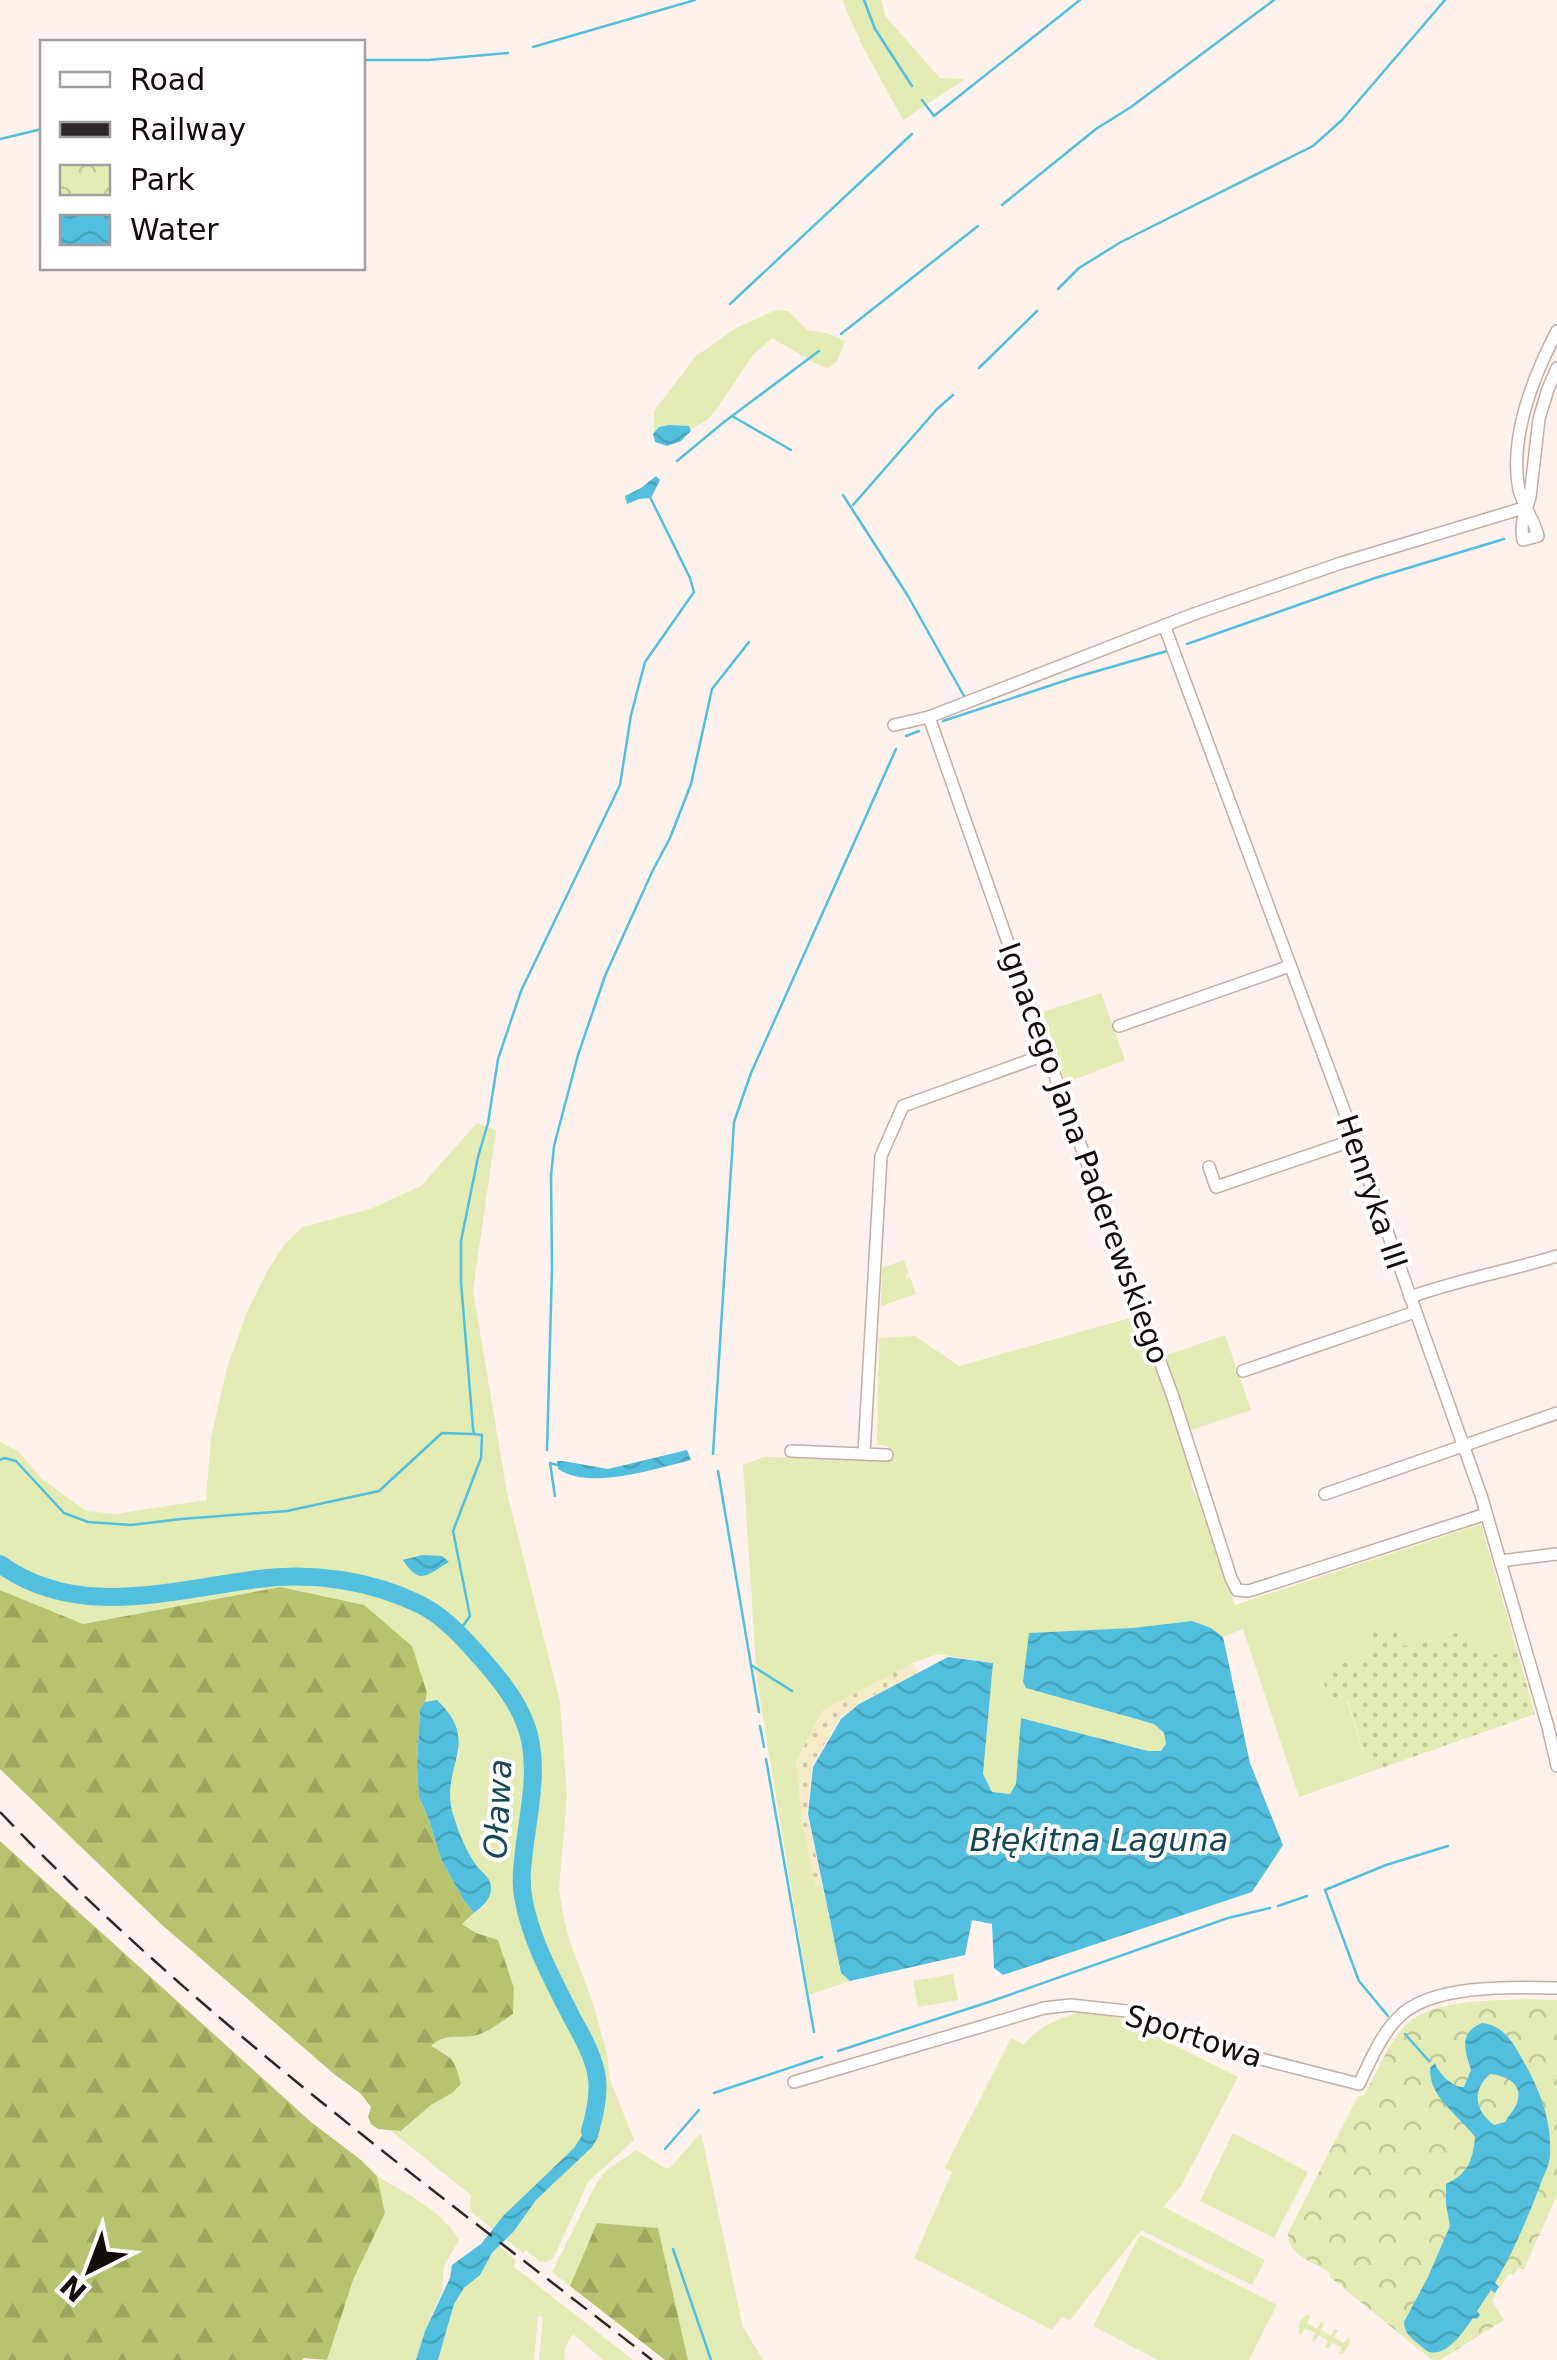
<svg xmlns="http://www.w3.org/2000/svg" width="1557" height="2360" font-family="'DejaVu Sans',sans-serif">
<defs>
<pattern id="forest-firs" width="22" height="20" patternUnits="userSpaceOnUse" patternTransform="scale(2.5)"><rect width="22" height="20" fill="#b8c36f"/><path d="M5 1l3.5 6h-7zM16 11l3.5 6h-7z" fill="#9da65f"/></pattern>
<pattern id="sand-dots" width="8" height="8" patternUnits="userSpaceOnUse" patternTransform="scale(2.5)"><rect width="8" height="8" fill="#f5ebc5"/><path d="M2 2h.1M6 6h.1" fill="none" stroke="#d1c8a8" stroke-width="1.8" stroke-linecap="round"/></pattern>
<pattern id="park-crowns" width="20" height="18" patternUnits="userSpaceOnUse" patternTransform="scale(2.5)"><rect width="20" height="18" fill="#e3ecb4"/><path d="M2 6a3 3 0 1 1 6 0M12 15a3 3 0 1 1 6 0" fill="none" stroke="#c2c999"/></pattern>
<pattern id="garden-dots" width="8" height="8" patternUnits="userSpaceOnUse" patternTransform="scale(2.5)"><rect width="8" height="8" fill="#e3ecb4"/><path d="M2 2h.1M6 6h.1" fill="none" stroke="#c2c999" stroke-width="1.8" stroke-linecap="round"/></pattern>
<pattern id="water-waves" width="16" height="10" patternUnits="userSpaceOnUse" patternTransform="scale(2.5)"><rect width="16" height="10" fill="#51bfdd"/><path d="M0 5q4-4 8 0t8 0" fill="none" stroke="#46a3bc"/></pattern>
</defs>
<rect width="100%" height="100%" fill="#fff1eb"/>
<g fill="#e3ecb4">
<path d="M842,0H881L886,17L940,78L965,79L903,120L862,45Z"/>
<path d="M776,310L788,311L807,330L826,333L845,341L837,361L828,368L820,366L772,338L752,356L718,407L708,419L678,437L654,432V411L696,356L736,328Z"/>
<path d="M1101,993L1125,1060L1066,1083L1043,1012Z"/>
<path d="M477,1123L496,1130L473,1290L507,1493L560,1702L567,1796L559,1890L564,1919L569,1939L593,2003L607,2054L610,2080L634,2140L588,2182L554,2257L546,2262L539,2261L526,2250L523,2253L470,2211L471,2195L390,2130L402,2131L431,2105L452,2093L449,2055L430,2047C448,2031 457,2040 477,2035C490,2031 502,2021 513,2014L514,1988L476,1933L462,1924L485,1905L489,1881C468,1858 450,1824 449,1792C448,1779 455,1765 460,1753L437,1701L425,1702L427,1693L280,1587L83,1624L0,1590V1442L19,1452L42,1479L86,1511L115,1514L206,1500L211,1437L227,1368L247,1312L267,1272L283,1246L303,1227L373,1208L421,1186Z"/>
<path d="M904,1260L909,1274L906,1275L903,1267L909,1285L907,1278L910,1277L916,1294L881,1306L882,1268Z"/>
<path d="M1137,1316L1188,1448L1192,1489L1206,1511L1227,1584L1235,1605L1481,1524L1516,1647L1480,1659L1470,1629L1376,1653L1320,1671L1347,1701L1370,1772L1299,1797L1243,1629L1223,1637L1211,1628L1192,1621L1132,1628L1029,1633L1026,1688L1154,1724L1164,1733L1166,1744L1162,1751H1149L1022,1718L1016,1784L1010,1794L992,1792L983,1775L993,1663L938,1654L913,1663L823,1710L796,1761L802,1820L815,1886L822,1885L841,1973L850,1981L809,1995L757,1681L743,1465L764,1457L888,1459V1447L877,1444L879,1338L915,1336L959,1366Z"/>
<path d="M1225,1335L1251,1410L1191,1430L1164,1356Z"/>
<path d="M953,1974L958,2000L918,2007L913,1981Z"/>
<path d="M1084,2012L1110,2015L1121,2019L1238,2077L1181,2186L1161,2210L1164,2207L1265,2260L1252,2285L1141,2230L1070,2320L1062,2317L1052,2330L914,2258L952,2172L945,2168L1011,2038L1024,2045C1041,2025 1059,2017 1084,2012Z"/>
<path d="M701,2133L743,2327L763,2360H688L658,2228L598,2223L570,2286L552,2272L596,2184L606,2171L636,2150L665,2168H670Z"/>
<path d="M1233,2133L1308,2172L1274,2238L1200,2201Z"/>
<path d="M377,2176C405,2193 442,2210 459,2240L444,2266L442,2291L425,2331L416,2360H327L353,2280L385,2213Z"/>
<path d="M1140,2235L1277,2305L1249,2360H1158L1093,2326Z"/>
<path d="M499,2246L516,2261L513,2266L633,2360H603L573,2334L565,2347L564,2360H539L543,2317L538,2316L534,2360H438L454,2304L464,2288L480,2275L483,2265Z"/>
<path d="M1308,2315L1310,2316L1307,2323L1317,2329L1321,2322L1324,2323L1321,2330L1331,2336L1335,2329L1338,2330L1334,2337L1344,2343L1349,2336L1350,2343L1343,2354H1339L1342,2347L1332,2343L1328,2349L1325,2347L1328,2341L1319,2335L1314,2342L1312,2340L1315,2333L1305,2328L1301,2335L1299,2334C1297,2327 1301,2317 1308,2315Z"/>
</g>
<g fill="url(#forest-firs)">
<path d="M280,1587L364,1605L412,1646L427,1693L425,1702L420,1709L417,1766L419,1797L429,1820L441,1859L463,1899L474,1913L462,1924L476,1933L498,1940L514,1988L513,2014C502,2021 490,2031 477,2035C458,2040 448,2031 431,2046C452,2058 454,2057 461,2084L452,2093L431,2105L401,2131L378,2129L371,2124L368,2117L371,2107L361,2094L334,2074L161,1924L0,1769V1590L83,1624Z"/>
<path d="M0,1841L311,2122L361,2160L377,2176L385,2213L353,2280L327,2360L304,2358L302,2360H0Z"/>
<path d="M597,2223L658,2228L688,2360H665L570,2286Z"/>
</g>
<path fill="url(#sand-dots)" d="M913,1663L918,1672L859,1703L840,1718L812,1766L807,1813L822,1885L815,1887L802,1818L796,1761L823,1710Z"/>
<path fill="url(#park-crowns)" d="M1527,1999L1557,2000V2195L1524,2269L1518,2268L1514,2275L1509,2274L1500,2288L1494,2285L1492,2289L1496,2293L1492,2301L1504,2320L1440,2360H1432L1330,2277L1329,2272C1312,2262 1288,2255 1288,2233L1358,2096L1364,2095C1377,2073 1387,2045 1405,2026C1430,1999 1491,2001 1527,1999Z"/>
<path fill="url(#garden-dots)" d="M1394,1624L1404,1646L1471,1629L1481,1659L1516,1647L1535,1714L1370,1772L1348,1701L1333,1706L1319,1671L1375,1653L1372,1631Z"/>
<g fill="url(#water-waves)" fill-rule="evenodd">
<path d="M669,425L689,426L691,431L681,441L667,446L655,442L653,434L659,427Z"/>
<path d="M656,476L660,480L651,498L639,499L627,504L625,496L641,488Z"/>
<path d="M687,1450L691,1460L684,1462C649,1470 589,1490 558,1469L557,1461H563L608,1469Z"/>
<path d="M422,1555L442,1556L449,1562C428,1574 420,1587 403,1560Z"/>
<path d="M1192,1621L1211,1628L1223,1637L1250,1763L1283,1845L1252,1892L1003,1975L994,1968L992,1924L972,1920L965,1955L850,1981L841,1973L808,1814L813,1767L841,1719L859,1704L948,1657L993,1663L983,1774L992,1792L1010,1794L1016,1784L1021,1718L1148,1751H1161L1166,1744L1164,1733L1154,1724L1026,1688L1023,1682L1029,1633L1132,1628Z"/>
<path d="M437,1700C482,1743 441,1765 452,1811C457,1828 464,1847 474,1862C477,1868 486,1874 489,1880C496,1894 484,1906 474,1913L463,1899L441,1859L429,1820L419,1797L417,1766L420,1709L425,1702Z"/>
<path d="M1482,2023C1506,2026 1514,2045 1525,2064C1540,2091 1552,2122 1550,2154C1550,2165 1544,2174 1541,2183C1528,2218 1513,2252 1495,2283L1499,2287L1495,2293L1491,2290L1477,2311L1480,2315L1477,2319L1473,2318C1464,2330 1448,2357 1429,2352C1426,2351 1419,2344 1416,2342C1408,2335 1405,2332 1404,2322L1428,2277L1450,2226L1446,2204V2184C1468,2174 1473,2160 1475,2137C1459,2115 1429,2098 1430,2068L1435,2063C1438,2073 1453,2088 1464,2087L1471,2070C1465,2050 1458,2033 1482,2023ZM1490,2074C1503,2075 1522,2082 1518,2099C1517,2107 1509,2115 1505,2122L1494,2125C1475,2111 1471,2091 1490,2074Z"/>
<path d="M591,2111L600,2113L598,2137L592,2147L536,2200L514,2231L492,2253L480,2275L464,2288L454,2304L438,2360H416L425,2331L450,2278L452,2265L481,2244L504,2215L574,2148L587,2128Z"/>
</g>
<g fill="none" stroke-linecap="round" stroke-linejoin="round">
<g stroke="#51bfdd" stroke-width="2.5">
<path d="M864,0L875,29L912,86"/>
<path d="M533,47L695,0"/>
<path d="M362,60H428L508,53"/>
<path d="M922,100L934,116L1080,0"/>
<path d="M0,139L42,129"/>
<path d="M1002,205L1096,129L1131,107L1274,0"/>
<path d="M1058,289L1079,268L1121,242L1313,146L1342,120L1445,0"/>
<path d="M730,304L912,134"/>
<path d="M841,334L978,226"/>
<path d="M979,368L1037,311"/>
<path d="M732,416L791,450"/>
<path d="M677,461L724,422L819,351"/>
<path d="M843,495L908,596L964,696"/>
<path d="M853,505L937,409L953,395"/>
<path d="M1187,644L1375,578L1504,539"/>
<path d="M943,721L1073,678L1167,651"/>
<path d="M906,736L919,731"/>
<path d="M547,1450L552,1268L551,1176L554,1146L578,1055L605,976L652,872L670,838L691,784L712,689L749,642"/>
<path d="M713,1454L734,1122L751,1073L896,749"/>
<path d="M0,1460L4,1458L16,1461L64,1513L88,1522L131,1525L181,1519L287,1511L379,1491L442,1433L472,1434"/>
<path d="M718,1471L759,1712"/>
<path d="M555,1496L550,1463L557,1465"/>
<path d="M458,1633L470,1616L453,1531L481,1458L482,1435L474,1434L473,1428L461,1282V1241L478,1157L488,1123L498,1059L521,991L620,785L631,715L645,662L694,592L690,578L650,497"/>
<path d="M751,1665L792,1691"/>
<path d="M760,1726L764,1747"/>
<path d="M766,1759L814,2032"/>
<path d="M1278,1906L1307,1896"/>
<path d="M1388,2016L1359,1981L1325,1890L1386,1865L1448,1846"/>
<path d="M1405,2034L1429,2061"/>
<path d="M838,2051L989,2002L1228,1918L1270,1908"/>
<path d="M714,2093L822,2057"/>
<path d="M665,2149L699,2110"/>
<path d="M673,2249L711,2360"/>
</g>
<path stroke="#51bfdd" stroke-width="18" d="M0,1564C77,1620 172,1590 258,1579C312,1572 371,1580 421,1605C441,1615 458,1632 473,1649C492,1670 515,1696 525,1723C540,1760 530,1805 525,1843C523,1861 520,1878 523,1896C530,1939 552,1978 571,2016C581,2034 595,2058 597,2079C599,2096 595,2114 590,2131"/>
<g stroke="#c2aea4" stroke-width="14">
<g id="minor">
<path d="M1557,331C1534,375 1511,434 1518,484C1520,503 1534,518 1538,536L1523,540C1520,522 1525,513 1530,497L1539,419L1548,389L1557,368"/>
<path d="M1164,625L1345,1113L1481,1495L1548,1727L1557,1766"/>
<path d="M929,717L1047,1054L1173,1397L1231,1578L1237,1590L1248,1591L1255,1589L1486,1514"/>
<path d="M894,725L929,717L1194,614L1341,563L1527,507"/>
<path d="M1119,1026L1290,966"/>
<path d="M1209,1167L1216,1187L1354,1140"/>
<path d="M1410,1297C1458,1280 1508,1271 1557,1256"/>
<path d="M1243,1371L1415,1312"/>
<path d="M791,1451L887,1455"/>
<path d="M864,1453L881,1156L903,1106L1047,1054"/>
<path d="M1325,1494L1557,1413"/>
<path d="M1500,1561L1557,1554"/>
<path d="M794,2082L1044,2008L1071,2005L1126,2011L1186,2035L1257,2058L1359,2084C1370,2062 1381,2034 1399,2017C1431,1984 1513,1987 1557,1988"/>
</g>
</g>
<use href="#minor" stroke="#fff" stroke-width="11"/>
<path stroke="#302824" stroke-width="2.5" stroke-dasharray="20 10" stroke-linecap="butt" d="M0,1812C197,2018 428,2185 652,2360"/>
</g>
<g text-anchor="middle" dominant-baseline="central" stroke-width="8" stroke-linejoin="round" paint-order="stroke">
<g font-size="30" fill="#130c09" stroke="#fff">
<text transform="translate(1084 1153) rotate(70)">Ignacego Jana Paderewskiego</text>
<text transform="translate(1372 1192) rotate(71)">Henryka III</text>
<text transform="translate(1194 2036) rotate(18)">Sportowa</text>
</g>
<g font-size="32" font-style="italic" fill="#174754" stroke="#fff">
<text transform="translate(498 1809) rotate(-87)">Oława</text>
<text x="1099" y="1840">Błękitna Laguna</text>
</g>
</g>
<rect x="40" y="40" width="325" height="230" fill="#ffffff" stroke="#a19e9d" stroke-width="2.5"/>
<rect x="60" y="72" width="50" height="15" fill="#ffffff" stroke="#a19e9d" stroke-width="2.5"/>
<text x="130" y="90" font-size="30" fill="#130c09">Road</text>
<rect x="60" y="122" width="50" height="15" fill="#302824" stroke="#a19e9d" stroke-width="2.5"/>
<text x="130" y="140" font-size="30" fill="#130c09">Railway</text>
<rect x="60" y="165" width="50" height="30" fill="url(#park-crowns)" stroke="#a19e9d" stroke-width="2.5"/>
<text x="130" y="190" font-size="30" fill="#130c09">Park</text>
<rect x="60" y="215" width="50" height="30" fill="url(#water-waves)" stroke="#a19e9d" stroke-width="2.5"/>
<text x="130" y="240" font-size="30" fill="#130c09">Water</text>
<g transform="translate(90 2270) rotate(222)" stroke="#ffffff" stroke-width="8" paint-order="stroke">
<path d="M0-8L18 38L0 25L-18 38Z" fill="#130c09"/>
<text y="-15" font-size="28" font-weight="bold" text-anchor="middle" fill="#130c09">N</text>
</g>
</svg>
